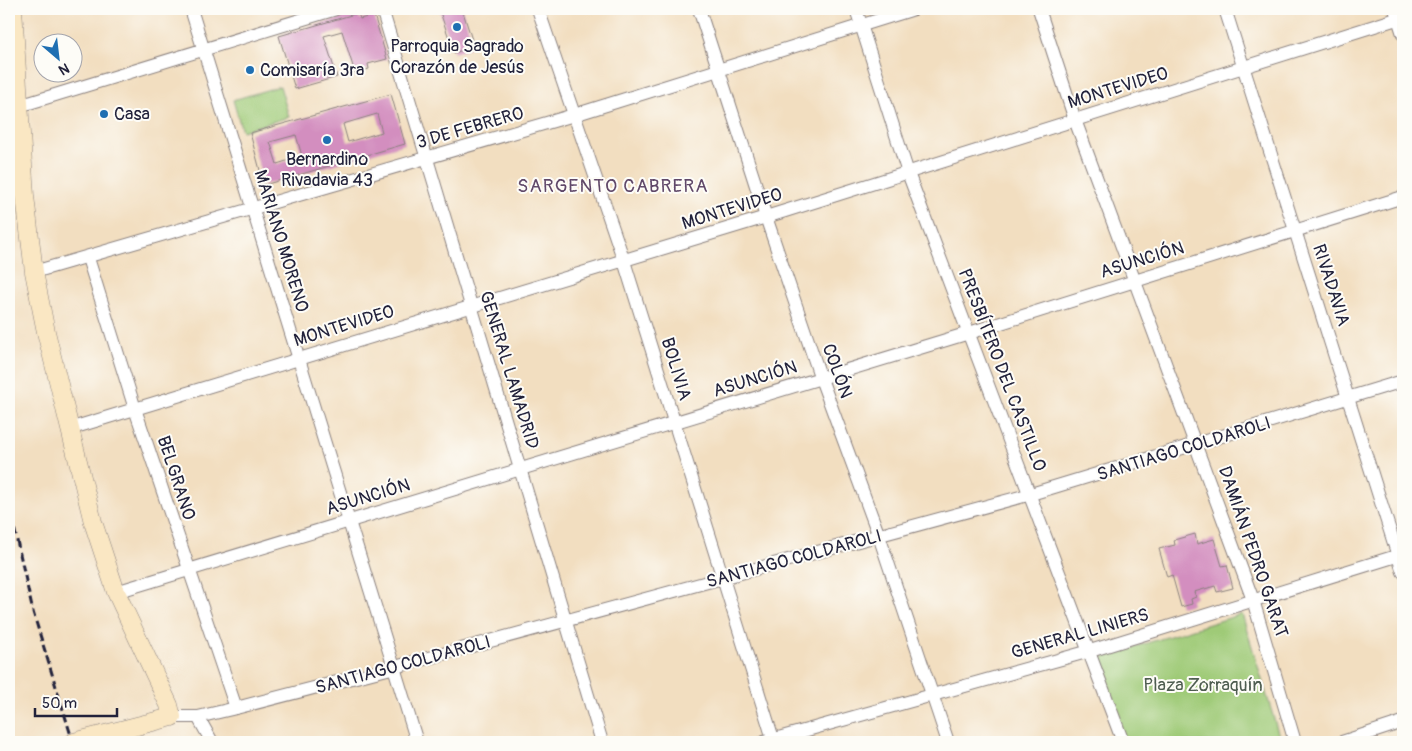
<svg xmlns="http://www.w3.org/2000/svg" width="1412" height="751" font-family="Pangolin,sans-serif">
<rect width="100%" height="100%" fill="#fdfcf7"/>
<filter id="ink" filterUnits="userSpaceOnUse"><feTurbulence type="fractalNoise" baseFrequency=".02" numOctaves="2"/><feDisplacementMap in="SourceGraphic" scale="10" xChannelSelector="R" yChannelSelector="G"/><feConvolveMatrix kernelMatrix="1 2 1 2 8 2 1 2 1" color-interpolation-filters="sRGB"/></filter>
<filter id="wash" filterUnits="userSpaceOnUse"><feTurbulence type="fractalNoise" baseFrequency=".0096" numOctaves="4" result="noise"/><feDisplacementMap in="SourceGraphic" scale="20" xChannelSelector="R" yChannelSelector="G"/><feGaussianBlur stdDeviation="1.12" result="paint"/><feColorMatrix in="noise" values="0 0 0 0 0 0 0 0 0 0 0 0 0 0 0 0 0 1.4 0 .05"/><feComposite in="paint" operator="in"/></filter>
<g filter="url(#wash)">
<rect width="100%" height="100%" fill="#f2dec0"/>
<g fill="#9fca77" stroke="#607659">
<path d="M280,86L289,117L242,131L233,100Z"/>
<path d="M1242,614L1281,742H1124L1098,658Z"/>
</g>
<g id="blocks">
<g fill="#d38ebf" fill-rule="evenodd">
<path d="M439,9H462L474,46L454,53Z"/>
<path d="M358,13L360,19L374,15L387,59L368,64L369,69L355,73L342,31L324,36L337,77L295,89L279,36Z"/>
<path d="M391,94L405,144L264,185L250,133ZM377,114L382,132L348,142L343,124ZM296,135L302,156L277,164L270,142Z"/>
<path d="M1195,534L1197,544L1214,539L1222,566L1227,565L1233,588L1217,592L1215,586L1194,592L1196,597L1191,599L1192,604L1181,607L1172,575L1167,577L1159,549L1175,545L1174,540Z"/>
</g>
</g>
</g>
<g filter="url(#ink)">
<use href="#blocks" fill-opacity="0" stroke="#8a807e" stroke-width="1"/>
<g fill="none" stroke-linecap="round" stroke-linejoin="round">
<g stroke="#8a807e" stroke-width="14">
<g id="street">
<path d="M191,9L417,742"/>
<path d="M382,9L602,742"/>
<path d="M538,9L624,261L774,742"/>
<path d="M699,9L766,217L820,376L879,536L948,742"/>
<path d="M856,9L908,173L1123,742"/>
<path d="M1039,9L1075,120L1253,600L1295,742"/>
<path d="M1225,9L1403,572"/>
<path d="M1395,9L1403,34"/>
<path d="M18,102L29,103L336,9"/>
<path d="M88,258L135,409L236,708"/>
<path d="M34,272L574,115L914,9"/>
<path d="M69,429L766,217L1403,17"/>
<path d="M116,592L969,333L1403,197"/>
<path d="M172,717H198L236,708L395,667L1031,494L1403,381"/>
<path d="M198,717L212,742"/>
<path d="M764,742L1090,651L1403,554"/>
<path d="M1342,742L1403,722"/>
</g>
</g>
<g stroke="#8a807e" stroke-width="19">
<path id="secondary" d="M13,9L25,196L34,272L46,332L93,522L116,592L169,705L172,717L74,742"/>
</g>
<use href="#street" stroke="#fff" stroke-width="12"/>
<use href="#secondary" stroke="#fae7c3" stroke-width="18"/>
<path stroke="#22223b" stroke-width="3" stroke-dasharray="8 4" stroke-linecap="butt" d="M9,505L33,612L73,742"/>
</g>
</g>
<g fill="#1f6fb2" stroke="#fdfcf7" stroke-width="2">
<circle cx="457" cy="27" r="5"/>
<circle cx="250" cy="70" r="5"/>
<circle cx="104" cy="114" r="5"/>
<circle cx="327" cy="140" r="5"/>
</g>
<g text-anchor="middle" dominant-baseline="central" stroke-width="4" stroke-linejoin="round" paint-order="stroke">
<g font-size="18" fill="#22223b" stroke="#fdfcf7">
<text x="457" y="46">Parroquia Sagrado<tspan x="457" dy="21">Corazón de Jesús</tspan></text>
<text x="260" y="70" text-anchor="start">Comisaría 3ra</text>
<text x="114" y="114" text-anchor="start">Casa</text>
<text x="327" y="159">Bernardino<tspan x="327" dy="21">Rivadavia 43</tspan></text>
</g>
<g font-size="18" fill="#22223b" stroke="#fdfcf7">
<text transform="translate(1118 88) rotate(-17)">MONTEVIDEO</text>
<text transform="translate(470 128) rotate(-16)">3 DE FEBRERO</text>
<text transform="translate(732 209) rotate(-17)">MONTEVIDEO</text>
<text transform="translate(281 241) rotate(73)">MARIANO MORENO</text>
<text transform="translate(1142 260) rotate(-17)">ASUNCIÓN</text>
<text transform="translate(1331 285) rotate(72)">RIVADAVIA</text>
<text transform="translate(344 326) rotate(-17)">MONTEVIDEO</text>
<text transform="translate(676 369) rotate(73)">BOLIVIA</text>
<text transform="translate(509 370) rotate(73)">GENERAL LAMADRID</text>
<text transform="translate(1002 370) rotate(69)">PRESBÍTERO DEL CASTILLO</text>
<text transform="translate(837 371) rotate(70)">COLÓN</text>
<text transform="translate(755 379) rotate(-17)">ASUNCIÓN</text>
<text transform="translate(1184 449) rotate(-17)">SANTIAGO COLDAROLI</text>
<text transform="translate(176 478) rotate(72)">BELGRANO</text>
<text transform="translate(368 497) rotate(-17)">ASUNCIÓN</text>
<text transform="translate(1253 552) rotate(71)">DAMIÁN PEDRO GARAT</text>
<text transform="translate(794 559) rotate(-15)">SANTIAGO COLDAROLI</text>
<text transform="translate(1080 634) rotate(-16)">GENERAL LINIERS</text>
<text transform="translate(403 665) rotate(-15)">SANTIAGO COLDAROLI</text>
</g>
<g font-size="18" fill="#4e5d50" stroke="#fdfcf7">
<text x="1203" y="685">Plaza Zorraquín</text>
</g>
<g font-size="19" letter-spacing="1" fill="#604869" stroke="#fdfcf7">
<text x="613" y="186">SARGENTO CABRERA</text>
</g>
</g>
<rect width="1412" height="751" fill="none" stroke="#fdfcf7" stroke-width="30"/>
<g transform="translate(58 58) rotate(152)"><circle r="24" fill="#fdfcf7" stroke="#a5a5ac"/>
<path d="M0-4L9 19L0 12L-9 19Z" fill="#1f6fb2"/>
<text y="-8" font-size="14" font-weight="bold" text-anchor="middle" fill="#22223b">N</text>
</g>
<path d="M35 708v8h82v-8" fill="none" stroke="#22223b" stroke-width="2.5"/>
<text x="42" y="708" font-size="15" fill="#22223b" stroke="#fdfcf7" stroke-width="4" paint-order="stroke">50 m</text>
</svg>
